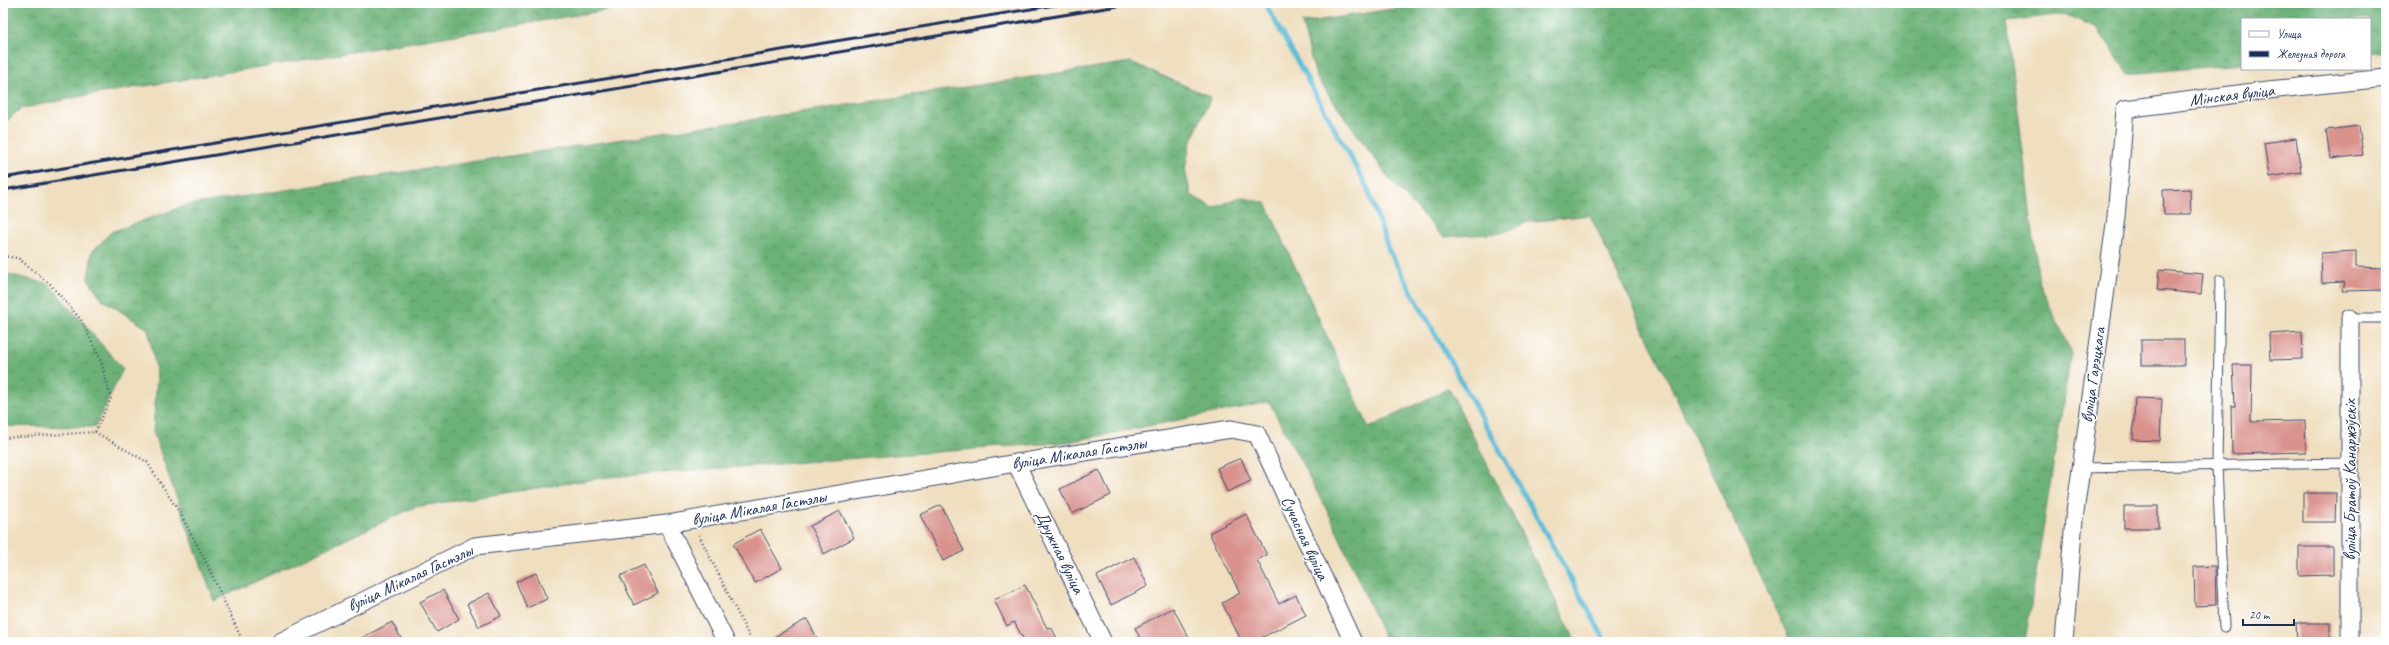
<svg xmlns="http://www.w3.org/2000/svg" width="2389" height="645" font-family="Caveat,sans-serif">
<defs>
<pattern id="forest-crowns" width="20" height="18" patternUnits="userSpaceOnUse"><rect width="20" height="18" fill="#6cb278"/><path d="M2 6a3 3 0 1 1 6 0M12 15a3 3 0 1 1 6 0" fill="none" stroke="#589166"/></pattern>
</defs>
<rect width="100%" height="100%" fill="#fff"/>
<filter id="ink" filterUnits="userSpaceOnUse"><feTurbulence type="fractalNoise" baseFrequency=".025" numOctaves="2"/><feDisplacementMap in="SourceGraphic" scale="8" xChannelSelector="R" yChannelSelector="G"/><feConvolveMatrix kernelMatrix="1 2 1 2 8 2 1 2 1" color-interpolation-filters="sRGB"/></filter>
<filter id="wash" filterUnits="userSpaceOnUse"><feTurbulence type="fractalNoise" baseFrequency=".012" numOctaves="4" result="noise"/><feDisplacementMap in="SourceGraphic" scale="16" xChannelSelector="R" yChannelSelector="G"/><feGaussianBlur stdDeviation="0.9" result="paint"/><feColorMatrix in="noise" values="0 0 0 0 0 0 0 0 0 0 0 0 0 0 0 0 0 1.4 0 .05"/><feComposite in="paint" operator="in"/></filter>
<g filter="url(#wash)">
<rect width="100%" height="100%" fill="#efdfbf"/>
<g fill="url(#forest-crowns)" stroke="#44706b">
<path d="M3,3H650L78,97L20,109L3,124Z"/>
<path d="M1430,3H2386V51L2370,53V19H2242V64L2128,74L2097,28L2064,14L2007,21L2039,282L2071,353L2025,642H1791L1590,215L1528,222L1502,233L1443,237L1390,180L1316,77L1302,23Z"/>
<path d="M1131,62L1211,97L1190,144L1185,170L1191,195L1214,208L1240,197L1266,203L1369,428L1449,388L1576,642H1386L1330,516L1269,402L1068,442L608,477L415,507L214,601L153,432L157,376L148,329L103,300L88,279L92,252L111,232L187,205Z"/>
<path d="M3,273L49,284L123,369L95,427L3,426Z"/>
</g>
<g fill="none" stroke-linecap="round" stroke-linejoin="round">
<path stroke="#5cbdda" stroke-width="5" d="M1265,3L1367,187L1389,251L1606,642"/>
</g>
<g id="blocks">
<g fill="#d9928c">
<path d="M2359,126L2363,155L2330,159L2326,130Z"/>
<path d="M2296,138L2301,172L2269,177L2264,143Z"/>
<path d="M2190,189L2191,214H2164L2163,190Z"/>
<path d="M2356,251V267L2386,268V290L2342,291L2344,282L2322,283L2321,253Z"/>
<path d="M2159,270L2203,274L2201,294L2157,290Z"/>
<path d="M2302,332L2303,359L2270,360L2269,334Z"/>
<rect x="2141" y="340" width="43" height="25"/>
<path d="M2233,365H2252L2251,422L2305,421L2306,452L2232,454L2231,406H2235Z"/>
<path d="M2135,398L2162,399L2160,441L2133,440Z"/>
<path d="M1241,458L1251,481L1227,492L1217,468Z"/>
<path d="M1099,470L1111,495L1072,514L1060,489Z"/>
<path d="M2303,493H2336L2335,522H2303Z"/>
<path d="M941,505L964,551L943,561L920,515Z"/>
<rect x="2124" y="506" width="34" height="22"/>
<path d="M840,511L854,538L824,554L810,526Z"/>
<path d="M1246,514L1267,555L1257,560L1279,604L1296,595L1306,615L1253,642H1242L1222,603L1240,593L1209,533Z"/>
<path d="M760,529L782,568L755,583L733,544Z"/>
<path d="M2299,547H2333V575L2299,576Z"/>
<path d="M1134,557L1148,586L1111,605L1097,576Z"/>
<path d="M644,565L658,593L634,605L620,576Z"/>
<path d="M2215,566L2216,605L2195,606L2194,567Z"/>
<path d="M536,573L547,599L527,608L516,582Z"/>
<path d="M1025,585L1047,628L1051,627L1059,642H1020L1024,640L1014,622L1007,626L994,600Z"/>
<path d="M443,590L459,619L437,632L420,602Z"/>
<path d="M489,593L501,616L479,627L467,604Z"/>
<path d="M1173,608L1191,642H1142L1135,628Z"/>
<path d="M807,619L819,642H765Z"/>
<path d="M392,622L403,642H354Z"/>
<path d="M2296,623H2330V642H2297Z"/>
</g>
</g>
</g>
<g filter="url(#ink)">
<use href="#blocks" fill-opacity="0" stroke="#3b496d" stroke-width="1"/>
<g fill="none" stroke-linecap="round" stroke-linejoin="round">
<g stroke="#3b496d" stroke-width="11">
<g id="lane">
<path d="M2220,280L2217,466L2224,627"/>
<path d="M2350,318H2386"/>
<path d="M2081,468L2350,463"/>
</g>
</g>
<g stroke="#3b496d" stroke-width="19">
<g id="street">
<path d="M2350,318V642"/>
<path d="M1016,463L1103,642"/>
<path d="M667,524L726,642"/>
<path d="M280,642L475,546L667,524L1016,463L1231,429L1257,434L1353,642"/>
<path d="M2064,642L2074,519L2116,217L2125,109L2268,90L2386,78"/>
</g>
</g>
<g stroke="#3b496d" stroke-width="2.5" stroke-dasharray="1 3" stroke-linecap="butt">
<path d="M3,256L18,258L50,284L82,321L100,359L111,398L95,432L3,438"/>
<path d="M95,432L147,462L181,515L205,560L243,642"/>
<path d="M699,535L752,642"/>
</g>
<use href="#lane" stroke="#fff" stroke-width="9"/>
<use href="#street" stroke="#fff" stroke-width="17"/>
<g stroke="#1b2f5e" stroke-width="3">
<path d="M3,178L1067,3"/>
<path d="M3,190L1136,3"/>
</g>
</g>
</g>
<g text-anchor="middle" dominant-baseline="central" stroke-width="3" stroke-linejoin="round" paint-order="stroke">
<g font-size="17" fill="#1b2f5e" stroke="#fff">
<text transform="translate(2232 95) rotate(-7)">Мінская вуліца</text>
<text transform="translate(2093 375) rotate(-82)">вуліца Гарэцкага</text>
<text transform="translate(1079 453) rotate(-9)">вуліца Мікалая Гастэлы</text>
<text transform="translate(2350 480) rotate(-90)">вуліца Братоў Канаржэўскіх</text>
<text transform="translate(759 508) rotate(-10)">вуліца Мікалая Гастэлы</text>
<text transform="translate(1305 538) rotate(65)">Сучасная вуліца</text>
<text transform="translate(1060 552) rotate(64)">Дружная вуліца</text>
<text transform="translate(410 578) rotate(-25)">вуліца Мікалая Гастэлы</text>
</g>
</g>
<rect width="2389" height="645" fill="none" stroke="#fff" stroke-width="16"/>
<rect x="2241" y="18" width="130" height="52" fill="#ffffff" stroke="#a4acbf"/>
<rect x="2249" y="31" width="20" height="6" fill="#ffffff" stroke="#a4acbf"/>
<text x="2277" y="38" font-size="12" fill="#1b2f5e">Улица</text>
<rect x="2249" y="51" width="20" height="6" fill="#1b2f5e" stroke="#a4acbf"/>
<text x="2277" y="58" font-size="12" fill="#1b2f5e">Железная дорога</text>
<path d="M2243 619v6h51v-6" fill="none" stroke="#1b2f5e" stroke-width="2"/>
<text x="2249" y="619" font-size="12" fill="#1b2f5e" stroke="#ffffff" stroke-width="3" paint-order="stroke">20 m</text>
</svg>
